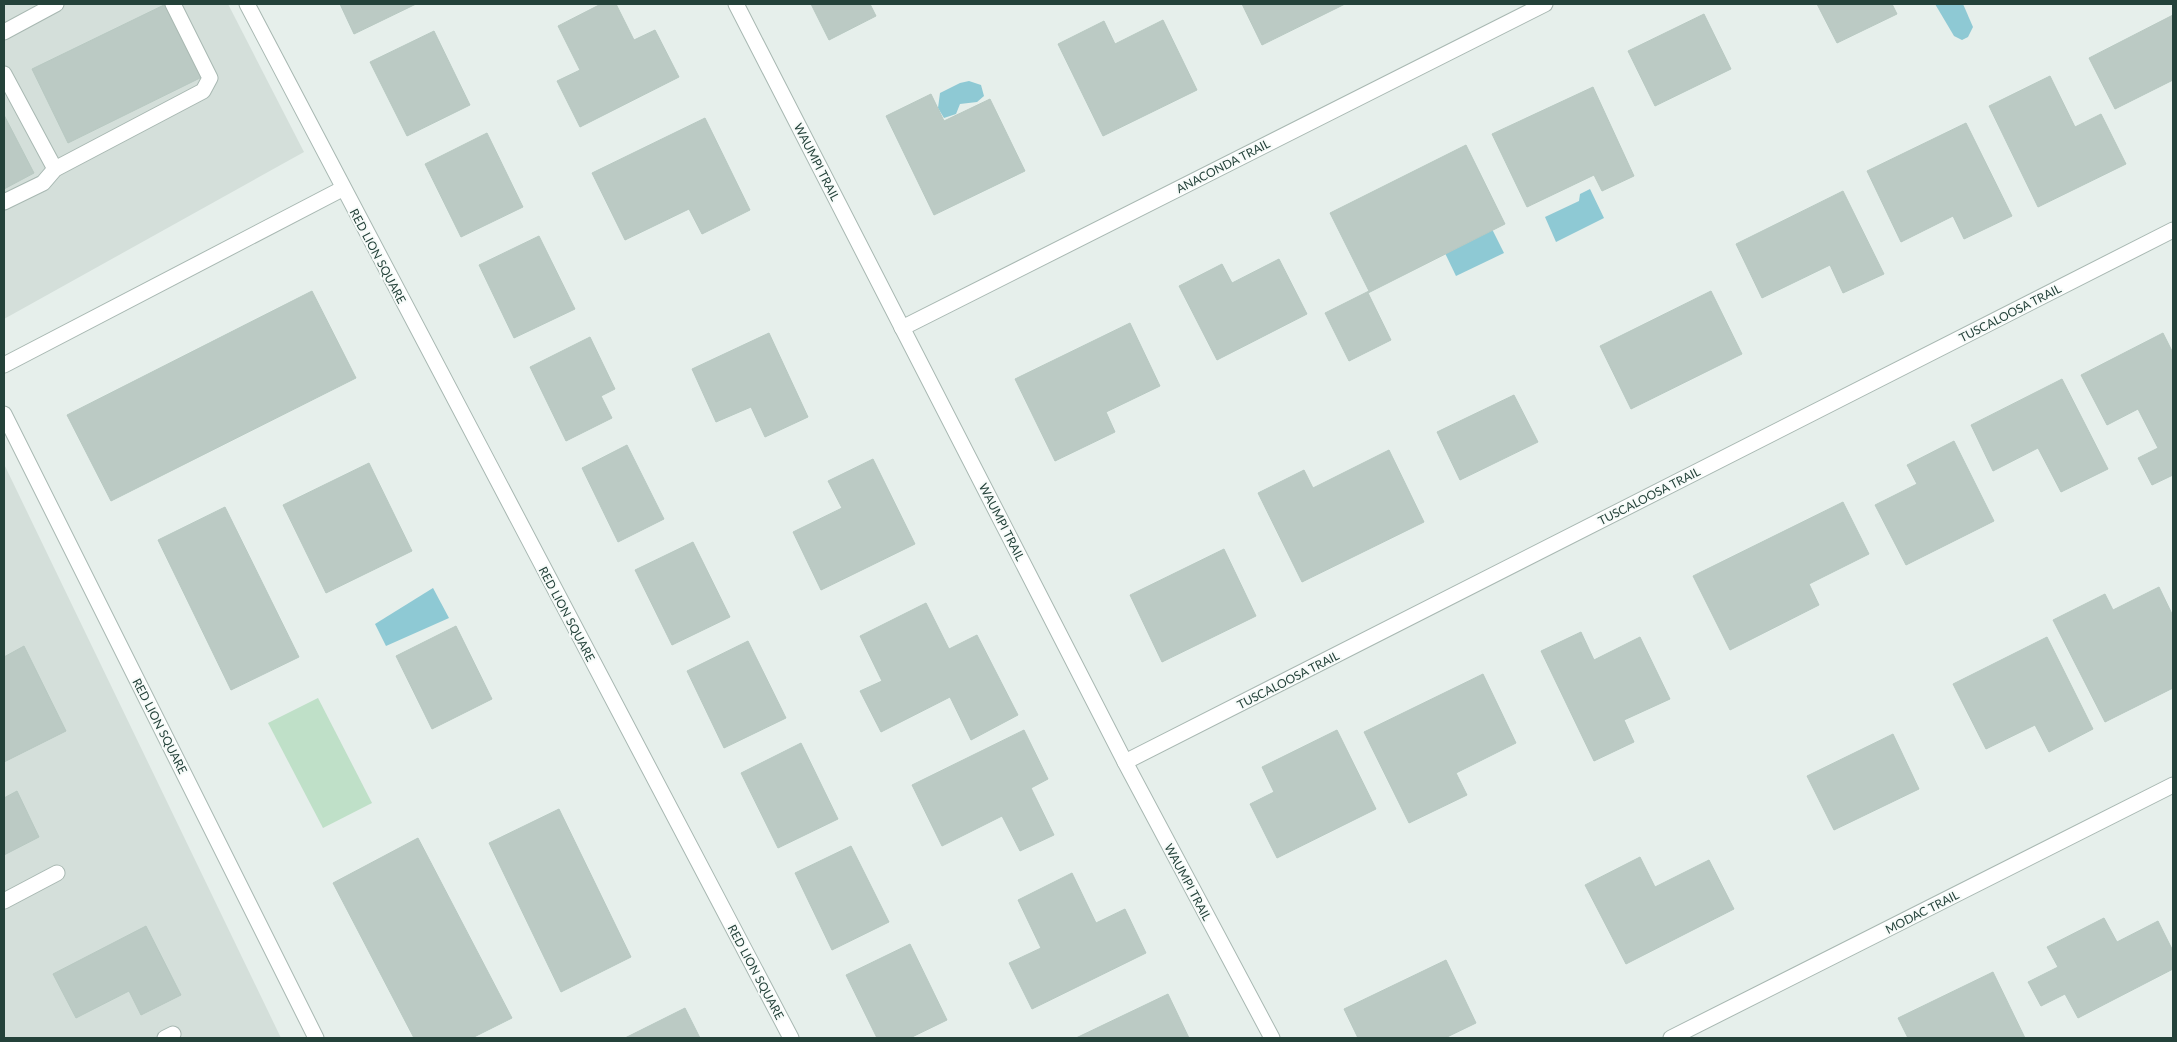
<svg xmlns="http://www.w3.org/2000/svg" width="2177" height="1042" font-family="Lato,sans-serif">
<rect width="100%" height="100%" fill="#e6efeb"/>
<g fill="#d4dfda">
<path d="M4,4H228L304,152L4,319Z"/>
<path d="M4,464L281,1038H4Z"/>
</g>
<path fill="#bfe0c8" d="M318,698L372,803L323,828L268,723Z"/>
<g fill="#8ec9d4">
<path d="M1935,4H1963L1973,27L1968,37L1962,40L1954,36Z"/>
<path d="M969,81L981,85L984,96L977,102L960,104L956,114L944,118L938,108L940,93L960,83Z"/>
<path d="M1590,189L1604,218L1556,242L1545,217L1579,201L1580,194Z"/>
<path d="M1491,227L1504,253L1456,276L1444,251Z"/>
<path d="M433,588L449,618L386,646L375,624Z"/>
</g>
<g fill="#bbcac4" stroke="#b8c9c2">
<path d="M166,4L202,77L68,143L32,69Z"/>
<path d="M340,4H416L354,34Z"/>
<path d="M601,4H616L634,40L655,30L679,77L580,127L557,81L580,70L558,26Z"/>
<path d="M811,4H870L876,16L829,40Z"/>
<path d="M1242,4H1345L1262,45Z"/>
<path d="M1817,4H1892L1897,14L1837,43Z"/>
<path d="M1704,14L1731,69L1655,106L1628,51Z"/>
<path d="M2173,15V80L2115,109L2089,58Z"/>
<path d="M1163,20L1197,90L1103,136L1058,44L1104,21L1115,44Z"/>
<path d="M434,31L470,105L407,136L370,62Z"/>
<path d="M2050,76L2075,127L2101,114L2126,164L2038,207L1989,106Z"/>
<path d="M1593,87L1634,176L1602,191L1594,175L1527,207L1492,134Z"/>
<path d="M931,94L944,121L990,99L1025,171L934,215L886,116Z"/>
<path d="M4,115L34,173L4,189Z"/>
<path d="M705,118L750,210L702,234L689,209L625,240L592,173Z"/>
<path d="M1966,123L2012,216L1964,239L1953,216L1901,242L1867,171Z"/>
<path d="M487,133L523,207L461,237L425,164Z"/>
<path d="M1466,145L1505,224L1368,293L1391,340L1349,361L1325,313L1369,291L1330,213Z"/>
<path d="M1843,191L1884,274L1843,293L1830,265L1762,298L1736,244Z"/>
<path d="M539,236L575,309L514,338L479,265Z"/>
<path d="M1279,259L1307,314L1217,360L1179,286L1222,264L1232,283Z"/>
<path d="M312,291L356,378L111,501L67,415Z"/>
<path d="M1711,291L1742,354L1631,409L1600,346Z"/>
<path d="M1130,323L1160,386L1106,412L1115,432L1055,461L1015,379Z"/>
<path d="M769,333L808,417L765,437L751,407L716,422L692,369Z"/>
<path d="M2163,333L2173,353V475L2152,485L2138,458L2158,448L2138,409L2107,425L2081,375Z"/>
<path d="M590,337L615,389L601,396L612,418L566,441L530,367Z"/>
<path d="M2062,379L2108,469L2061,492L2038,448L1993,471L1971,425Z"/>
<path d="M1514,395L1538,442L1460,480L1437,432Z"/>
<path d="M1954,441L1994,521L1906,565L1875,505L1917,484L1907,465Z"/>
<path d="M627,445L664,519L618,542L582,468Z"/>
<path d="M1389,450L1424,522L1302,582L1258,493L1304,470L1313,488Z"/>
<path d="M873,459L915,544L821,590L793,532L842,508L828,481Z"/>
<path d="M369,463L412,551L326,593L283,505Z"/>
<path d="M1843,502L1869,554L1809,584L1819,605L1730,650L1693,576Z"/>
<path d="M225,507L299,657L231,690L158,540Z"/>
<path d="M693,542L730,617L672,645L635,570Z"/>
<path d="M1224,549L1256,616L1162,662L1130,595Z"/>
<path d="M2159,587L2173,616V688L2105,722L2053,620L2105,594L2113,610Z"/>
<path d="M926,603L949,649L977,635L1018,715L971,740L950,697L881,732L860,691L882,681L860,636Z"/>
<path d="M456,626L492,699L432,729L396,656Z"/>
<path d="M1581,632L1594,660L1640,637L1670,699L1624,720L1634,742L1594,761L1541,651Z"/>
<path d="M2047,637L2093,729L2049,752L2035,725L1986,749L1953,684Z"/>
<path d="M748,641L786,718L724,748L687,671Z"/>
<path d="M24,646L66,731L4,762V657Z"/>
<path d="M1483,674L1516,743L1456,773L1467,795L1409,823L1364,732Z"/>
<path d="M1024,730L1048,779L1031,788L1054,835L1020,851L1002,816L942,846L912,785Z"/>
<path d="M1337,730L1376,809L1277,858L1250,804L1274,792L1262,767Z"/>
<path d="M1893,734L1919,789L1834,830L1807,776Z"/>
<path d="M801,743L838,819L778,848L741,773Z"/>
<path d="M17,791L39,837L4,855V798Z"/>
<path d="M559,809L631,957L561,992L489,843Z"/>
<path d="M418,838L512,1018L472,1038H414L333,883Z"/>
<path d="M851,846L889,922L832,950L795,873Z"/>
<path d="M1640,857L1655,887L1709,860L1734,909L1626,964L1585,885Z"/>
<path d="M1072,873L1096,923L1125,909L1146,953L1032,1009L1009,963L1041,948L1018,900Z"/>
<path d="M2104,918L2117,942L2158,921L2173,951V969L2078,1018L2065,994L2041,1006L2028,982L2058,967L2047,947Z"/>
<path d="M146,926L181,995L141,1015L129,991L76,1018L53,974Z"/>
<path d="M910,944L947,1020L910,1038H877L846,975Z"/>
<path d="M1446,960L1476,1023L1445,1038H1358L1344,1009Z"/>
<path d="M1993,972L2025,1038H1908L1898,1018Z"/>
<path d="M1168,994L1189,1038H1076Z"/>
<path d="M685,1008L700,1038H625Z"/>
</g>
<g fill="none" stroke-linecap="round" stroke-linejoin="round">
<g stroke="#a8b8b2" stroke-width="17">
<g id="lane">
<path d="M4,32L56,4"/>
<path d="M4,74L55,169"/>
<path d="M4,202L43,183L55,169L203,91L210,78L173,4"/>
<path d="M4,901L57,873"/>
<path d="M165,1038L173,1034"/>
</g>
</g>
<g stroke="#a8b8b2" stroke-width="17">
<g id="street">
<path d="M247,4L791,1038"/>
<path d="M736,4L1125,762L1272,1038"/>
<path d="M902,328L1545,4"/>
<path d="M4,365L342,189"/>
<path d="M4,414L316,1038"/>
<path d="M1125,762L2173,230"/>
<path d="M1671,1038L2173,785"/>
</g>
</g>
<use href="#lane" stroke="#fff" stroke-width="15"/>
<use href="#street" stroke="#fff" stroke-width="15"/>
</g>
<g text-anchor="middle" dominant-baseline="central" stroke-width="4" stroke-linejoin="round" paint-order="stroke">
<g font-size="12" fill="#24423a" stroke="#f7fbf9">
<text transform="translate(817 162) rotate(63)">WAUMPI TRAIL</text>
<text transform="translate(1223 166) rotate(-27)">ANACONDA TRAIL</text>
<text transform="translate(378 256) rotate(62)">RED LION SQUARE</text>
<text transform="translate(2010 313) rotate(-27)">TUSCALOOSA TRAIL</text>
<text transform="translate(1649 496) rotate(-27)">TUSCALOOSA TRAIL</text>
<text transform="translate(1002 522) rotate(63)">WAUMPI TRAIL</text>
<text transform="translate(567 614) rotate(62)">RED LION SQUARE</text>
<text transform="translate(1288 680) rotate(-27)">TUSCALOOSA TRAIL</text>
<text transform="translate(160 726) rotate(63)">RED LION SQUARE</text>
<text transform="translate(1188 882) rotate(62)">WAUMPI TRAIL</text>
<text transform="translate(1922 912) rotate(-27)">MODAC TRAIL</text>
<text transform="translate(756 972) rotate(62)">RED LION SQUARE</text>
</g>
</g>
<rect width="2177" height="1042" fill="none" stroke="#24423a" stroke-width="10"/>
</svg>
